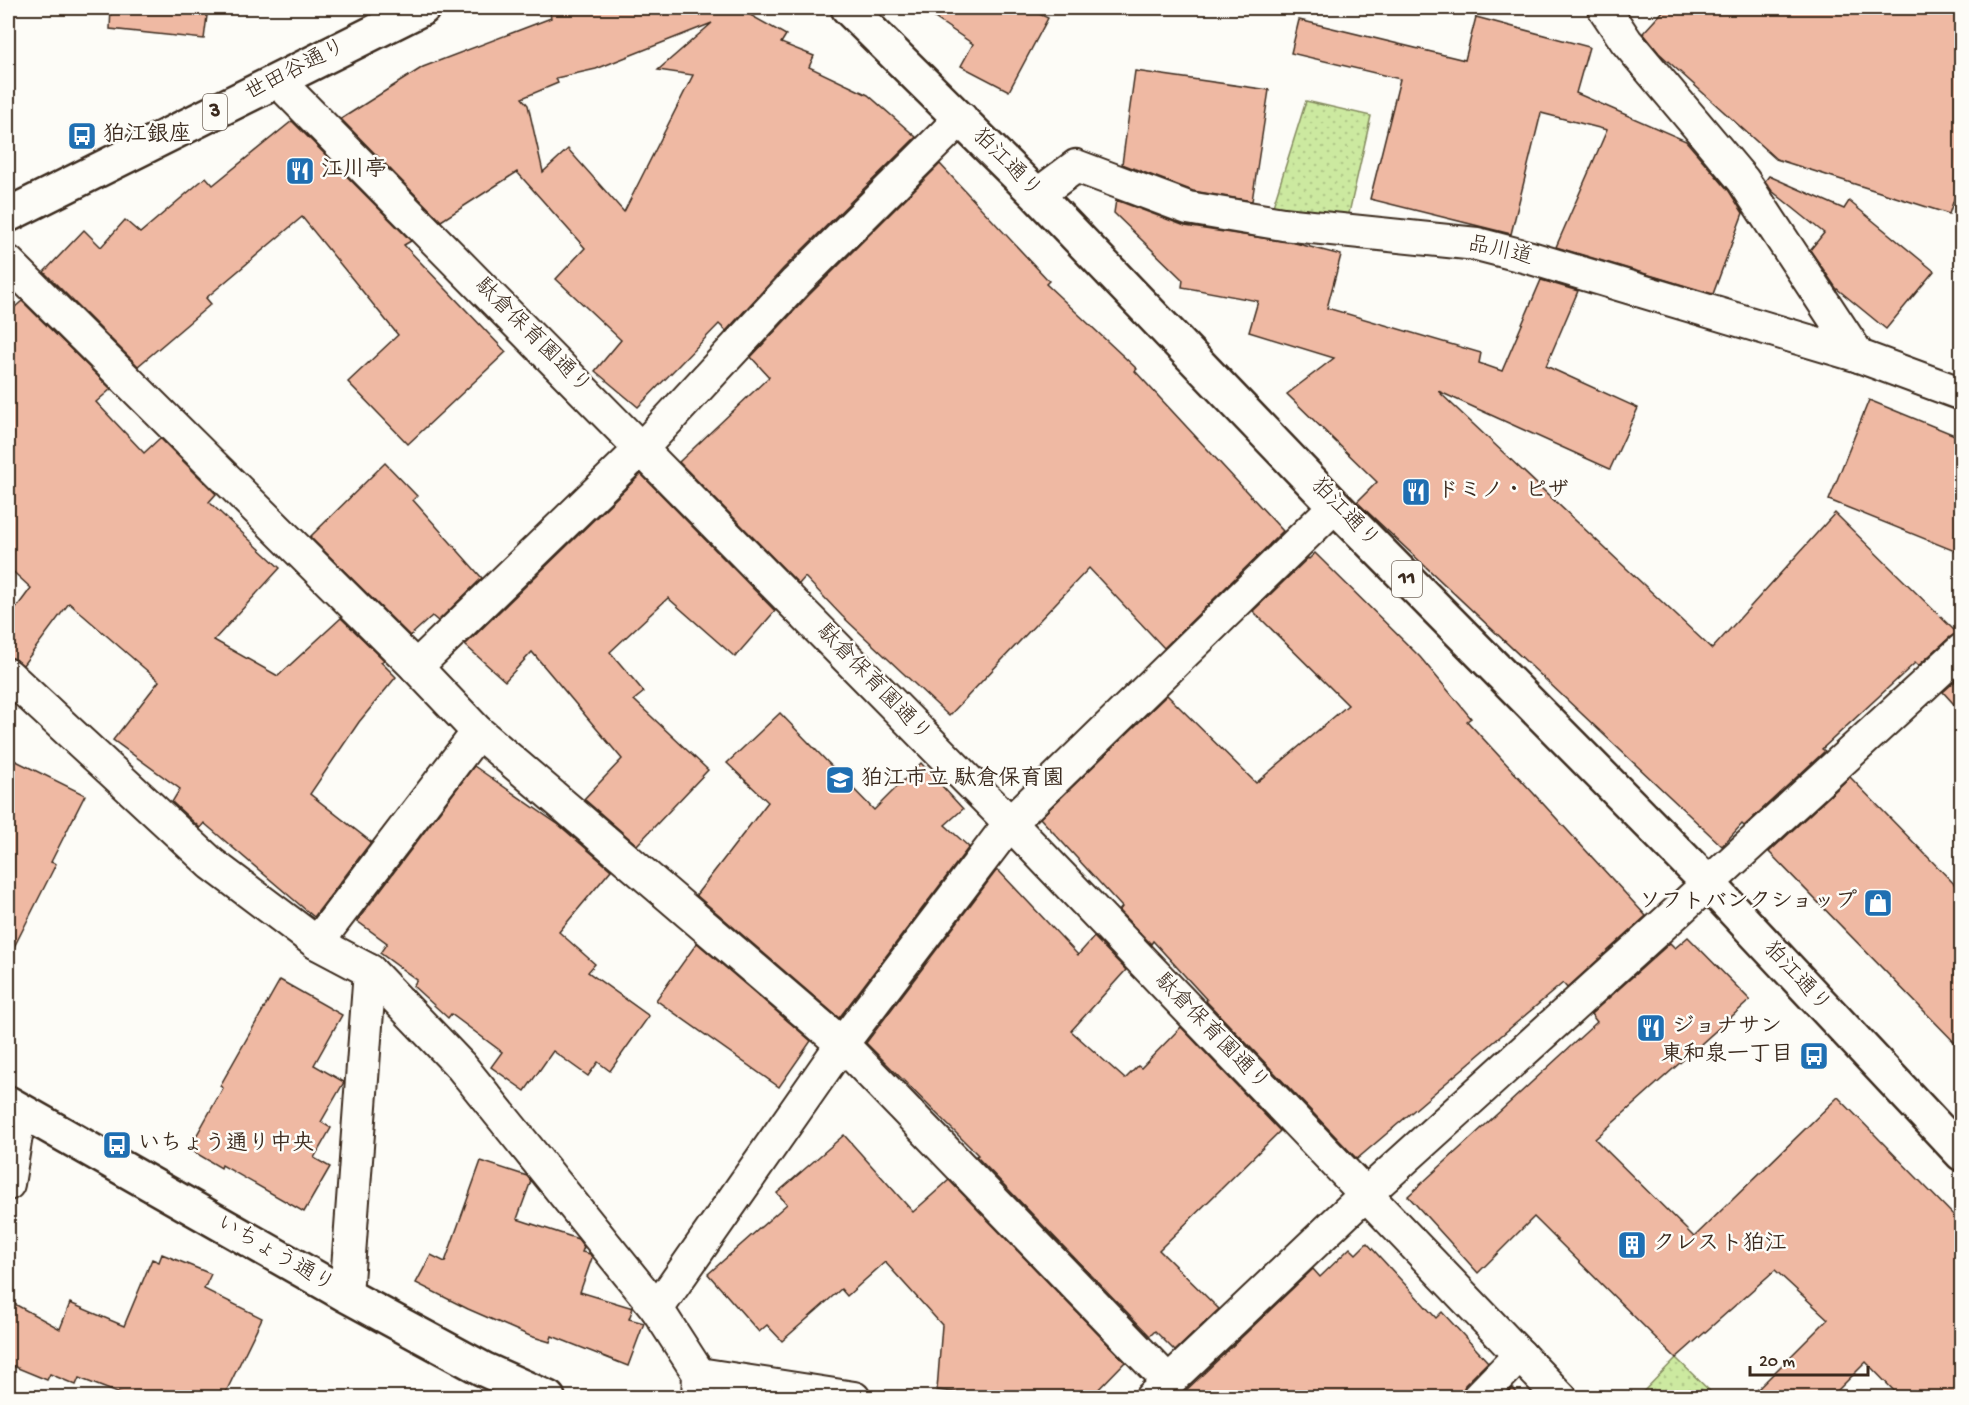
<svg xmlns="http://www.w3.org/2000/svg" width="1969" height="1405" font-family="'Gochi Hand','Klee One',sans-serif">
<defs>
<pattern id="park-dots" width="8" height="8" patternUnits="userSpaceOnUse" patternTransform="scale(1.5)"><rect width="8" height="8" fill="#cce9a0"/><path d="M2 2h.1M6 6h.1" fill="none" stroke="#b0c889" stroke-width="1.8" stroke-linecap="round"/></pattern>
</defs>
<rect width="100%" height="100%" fill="#fdfcf7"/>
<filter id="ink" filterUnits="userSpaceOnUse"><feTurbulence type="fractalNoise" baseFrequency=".0167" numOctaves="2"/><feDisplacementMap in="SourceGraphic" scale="12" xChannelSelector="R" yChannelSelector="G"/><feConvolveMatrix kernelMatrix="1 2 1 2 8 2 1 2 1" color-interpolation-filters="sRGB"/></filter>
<g filter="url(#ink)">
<g fill="url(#park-dots)" stroke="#848a5f" stroke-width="1.5">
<path d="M1306,101L1371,116L1345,231L1268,222Z"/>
<path d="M1676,1358L1716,1397H1638Z"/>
</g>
<g fill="#efb9a3" stroke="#3b2a1e" stroke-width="1.5" fill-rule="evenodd">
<path d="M111,8H208L204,39L110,29Z"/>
<path d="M549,8H746V10L743,11L786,35L781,43L814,56L809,67L868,95L916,137L783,269L726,331L719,324L638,407L595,371L621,340L556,279L585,248L517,172L441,221L341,119L423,67L551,18ZM712,23L658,70L693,75L624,212L568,149L543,172L528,105L522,98L558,83L556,78L596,69Z"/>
<path d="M920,8H1027L1048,18L1009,91L961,66L973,44Z"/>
<path d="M1666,8H1962V176L1949,214L1776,159L1659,53L1643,33Z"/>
<path d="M1476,17L1589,47L1576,93L1686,141L1729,191L1743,213L1713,294L1556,247L1607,130L1541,113L1511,234L1370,199L1400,79L1291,53L1299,20L1465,60Z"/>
<path d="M1135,71L1269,90L1252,201L1193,191L1122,164Z"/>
<path d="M292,121L411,241L404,245L506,352L408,444L348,382L398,335L302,217L206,298L211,304L138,366L44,272L84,230L101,247L125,220L140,233L206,177L213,185Z"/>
<path d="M940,164L1049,281L1046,284L1137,369L1135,371L1283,531L1164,648L1089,568L949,716L842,616L805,577L799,584L679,462L769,377L751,357L809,295Z"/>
<path d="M1769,176L1844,209L1849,201L1934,271L1886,329L1836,288L1810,250L1824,233L1772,191L1765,181Z"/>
<path d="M1116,200L1185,226L1295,243L1341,255L1327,308L1481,353L1479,363L1502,371L1541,280L1578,291L1546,366L1638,408L1610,469L1438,391L1712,649L1835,513L1957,633L1950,637L1918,666L1915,663L1822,749L1825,751L1744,826L1742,824L1722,846L1357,502L1377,482L1287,394L1334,358L1249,332L1258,301L1182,287L1183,280L1114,213Z"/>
<path d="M22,301L111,389L96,402L144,453L160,438L216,494L209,502L280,568L214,640L278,676L341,618L384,660L381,662L396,677L359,722L310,794L371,842L314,917L204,823L200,828L199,827L172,802L180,789L113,740L159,681L69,603L23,665L13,658H8V619L31,588L8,567V313Z"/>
<path d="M1869,400L1962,438V554L1829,500Z"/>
<path d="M385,463L417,496L413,500L482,578L438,621L432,616L410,636L310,537Z"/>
<path d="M641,474L775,611L735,657L668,598L610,652L644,692L634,700L708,770L637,845L584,799L622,759L532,652L505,681L465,645Z"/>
<path d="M1315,553L1420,657L1471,718L1467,721L1646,916L1567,988L1563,983L1357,1159L1206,1001L1207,1000L1153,941L1151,944L1119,911L1122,907L1040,818L1167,695L1256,783L1348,705L1253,611L1308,558L1309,559Z"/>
<path d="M1962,675V713L1943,692Z"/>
<path d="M780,713L874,810L921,763L963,809L945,825L969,847L839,1018L696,895L768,802L727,763Z"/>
<path d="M8,757L85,795L51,862L56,864L8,959Z"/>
<path d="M474,766L559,825L611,870L559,932L595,964L588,972L649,1016L610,1071L598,1062L588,1076L553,1051L525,1091L491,1067L502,1052L451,1014L448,1018L413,986L417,980L380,953L387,943L357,921Z"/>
<path d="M1850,777L1962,892V1050L1769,852Z"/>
<path d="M996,871H999L1078,955L1094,937L1126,970L1071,1031L1125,1079L1138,1066L1141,1068L1181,1027L1280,1131L1159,1250L1219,1309L1175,1351L1155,1331L1150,1336L976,1156L978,1155L866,1043Z"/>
<path d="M1688,937L1750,1000L1595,1139L1694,1237L1838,1097L1962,1224V1398H1901L1866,1362L1830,1398H1749L1828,1319L1775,1270L1676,1358L1534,1217L1478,1273L1408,1196L1597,1022L1591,1014L1670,943L1675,948Z"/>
<path d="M697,943L811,1041L779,1087L656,1000Z"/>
<path d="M280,980L342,1015L314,1065L344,1082L321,1122L331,1128L314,1158L330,1167L304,1212L222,1165L221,1168L189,1149L223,1088L220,1086Z"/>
<path d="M844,1135L913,1212L949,1180L1125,1362L1090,1398H1007L937,1390L942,1325L885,1262L847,1296L841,1289L782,1341L767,1325L759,1332L708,1274L787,1204L777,1193Z"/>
<path d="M481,1161L527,1176L531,1181L517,1219L578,1239L584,1247L582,1252L590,1254L592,1258L580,1292L633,1308L629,1319L644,1323L628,1366L552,1336L550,1342L530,1336L468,1309L416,1283L431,1255L445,1262Z"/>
<path d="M1367,1243L1436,1318L1442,1312L1488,1362L1465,1385L1461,1398H1178L1313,1269L1320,1277L1350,1248L1356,1254Z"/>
<path d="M162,1254L211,1274L204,1289L262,1318L223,1398L128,1397L79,1378L76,1385L50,1374L47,1380L8,1364V1327L11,1302L60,1329L70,1303L124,1326L152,1259L159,1262Z"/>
<path d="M1513,1388L1521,1398H1504Z"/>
</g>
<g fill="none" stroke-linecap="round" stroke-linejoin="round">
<g stroke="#3b2a1e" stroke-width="36">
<g id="minor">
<path d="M1604,8L1626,41L1743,180L1859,356"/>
<path d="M278,81L1010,823L1561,1398"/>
<path d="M1037,195L1076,166L1188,208L1283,224L1477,244L1531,258L1859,356L1962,394"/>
<path d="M8,262L416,667L478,732L842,1044L1167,1380"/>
<path d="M416,667L642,448L796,282L961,118"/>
<path d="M8,675L212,864L317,943L370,971L461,1066L657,1309L699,1374L698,1398"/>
<path d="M317,943L478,732"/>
<path d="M8,1184L20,1111"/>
<path d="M346,1295L370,971"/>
<path d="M657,1309L842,1044L1010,823L1335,506"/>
<path d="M699,1374L854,1398"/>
<path d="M1151,1398L1366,1194L1677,912L1962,650"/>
<path d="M1478,1398L1520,1355"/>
</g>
</g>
<g stroke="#3b2a1e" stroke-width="38">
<path id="tertiary" d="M8,1103L346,1295L483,1369L548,1398"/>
</g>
<g stroke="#3b2a1e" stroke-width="38">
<g id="primary">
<path d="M848,8L1037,195L1335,506L1708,883L1962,1154"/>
<path d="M8,215L423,8"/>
</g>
</g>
<use href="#minor" stroke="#fdfcf7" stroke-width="32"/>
<use href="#tertiary" stroke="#fdfcf7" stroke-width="33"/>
<use href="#primary" stroke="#fdfcf7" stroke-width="33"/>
</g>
</g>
<defs>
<g id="bus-square" transform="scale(1.5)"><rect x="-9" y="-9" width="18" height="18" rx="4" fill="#1f6fb2" stroke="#fdfcf7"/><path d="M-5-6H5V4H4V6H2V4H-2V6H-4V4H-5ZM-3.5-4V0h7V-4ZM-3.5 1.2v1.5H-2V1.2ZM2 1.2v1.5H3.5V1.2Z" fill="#fff"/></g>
<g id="restaurant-square" transform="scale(1.5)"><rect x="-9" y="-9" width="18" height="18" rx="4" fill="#1f6fb2" stroke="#fdfcf7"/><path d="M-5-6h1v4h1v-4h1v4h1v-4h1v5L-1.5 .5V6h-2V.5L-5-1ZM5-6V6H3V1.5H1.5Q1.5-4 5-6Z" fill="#fff"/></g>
<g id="school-square" transform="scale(1.5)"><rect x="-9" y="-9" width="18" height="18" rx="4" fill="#1f6fb2" stroke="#fdfcf7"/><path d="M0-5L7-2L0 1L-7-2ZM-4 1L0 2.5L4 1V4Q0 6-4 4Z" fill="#fff"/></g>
<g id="shop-square" transform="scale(1.5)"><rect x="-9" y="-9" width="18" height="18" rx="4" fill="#1f6fb2" stroke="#fdfcf7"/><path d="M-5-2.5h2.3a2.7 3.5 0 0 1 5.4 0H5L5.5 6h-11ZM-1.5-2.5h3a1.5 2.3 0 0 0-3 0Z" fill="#fff"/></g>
<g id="building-square" transform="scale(1.5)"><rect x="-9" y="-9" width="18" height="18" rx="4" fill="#1f6fb2" stroke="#fdfcf7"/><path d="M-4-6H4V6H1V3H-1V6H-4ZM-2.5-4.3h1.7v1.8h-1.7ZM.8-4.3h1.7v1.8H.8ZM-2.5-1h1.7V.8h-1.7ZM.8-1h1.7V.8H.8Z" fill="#fff"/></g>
</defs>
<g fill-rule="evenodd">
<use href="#bus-square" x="82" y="136"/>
<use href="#restaurant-square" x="300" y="171"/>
<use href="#restaurant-square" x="1416" y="492"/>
<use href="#school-square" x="840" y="780"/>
<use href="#shop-square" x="1878" y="903"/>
<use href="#restaurant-square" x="1651" y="1028"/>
<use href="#bus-square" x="1814" y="1056"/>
<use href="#bus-square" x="117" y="1145"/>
<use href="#building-square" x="1632" y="1245"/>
</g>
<g text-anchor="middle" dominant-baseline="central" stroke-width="5" stroke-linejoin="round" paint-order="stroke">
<g fill="#fdfcf7" stroke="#75695f" stroke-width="1.5">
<rect x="203" y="94" width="24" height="36" rx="4.5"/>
<rect x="1392" y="561" width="30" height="36" rx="4.5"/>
</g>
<g font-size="21" font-weight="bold" fill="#3b2a1e">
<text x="215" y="112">3</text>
<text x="1407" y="579">11</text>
</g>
<g font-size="22" fill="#3b2a1e" stroke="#fdfcf7">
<text transform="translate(296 71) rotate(-27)">世田谷通り</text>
<text transform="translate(1006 164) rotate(45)">狛江通り</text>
<text transform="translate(1500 252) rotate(13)">品川道</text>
<text transform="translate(532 337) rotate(45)">駄倉保育園通り</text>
<text transform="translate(1344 514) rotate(46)">狛江通り</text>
<text transform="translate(873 684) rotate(46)">駄倉保育園通り</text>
<text transform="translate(1796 978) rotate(47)">狛江通り</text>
<text transform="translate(1211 1033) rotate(46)">駄倉保育園通り</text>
<text transform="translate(275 1255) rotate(30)">いちょう通り</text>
</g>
<g font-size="22" font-weight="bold" fill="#3b2a1e" stroke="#fdfcf7" text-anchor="start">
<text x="103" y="136">狛江銀座</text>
<text x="321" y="171">江川亭</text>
<text x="1437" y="492">ドミノ・ピザ</text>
<text x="861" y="780">狛江市立 駄倉保育園</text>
<text x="1857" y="903" text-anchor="end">ソフトバンクショップ</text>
<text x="1672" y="1028">ジョナサン</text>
<text x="1793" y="1056" text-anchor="end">東和泉一丁目</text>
<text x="138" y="1145">いちょう通り中央</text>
<text x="1653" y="1245">クレスト狛江</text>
</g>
</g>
<rect width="1969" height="1405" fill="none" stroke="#fdfcf7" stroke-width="30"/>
<rect x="15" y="15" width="1939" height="1375" fill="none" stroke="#3b2a1e" stroke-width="2" filter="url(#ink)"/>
<path d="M1750 1366v9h118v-9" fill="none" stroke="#3b2a1e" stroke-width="3"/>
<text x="1759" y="1366" font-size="18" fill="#3b2a1e" stroke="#fdfcf7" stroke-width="4.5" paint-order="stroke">20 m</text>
</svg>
